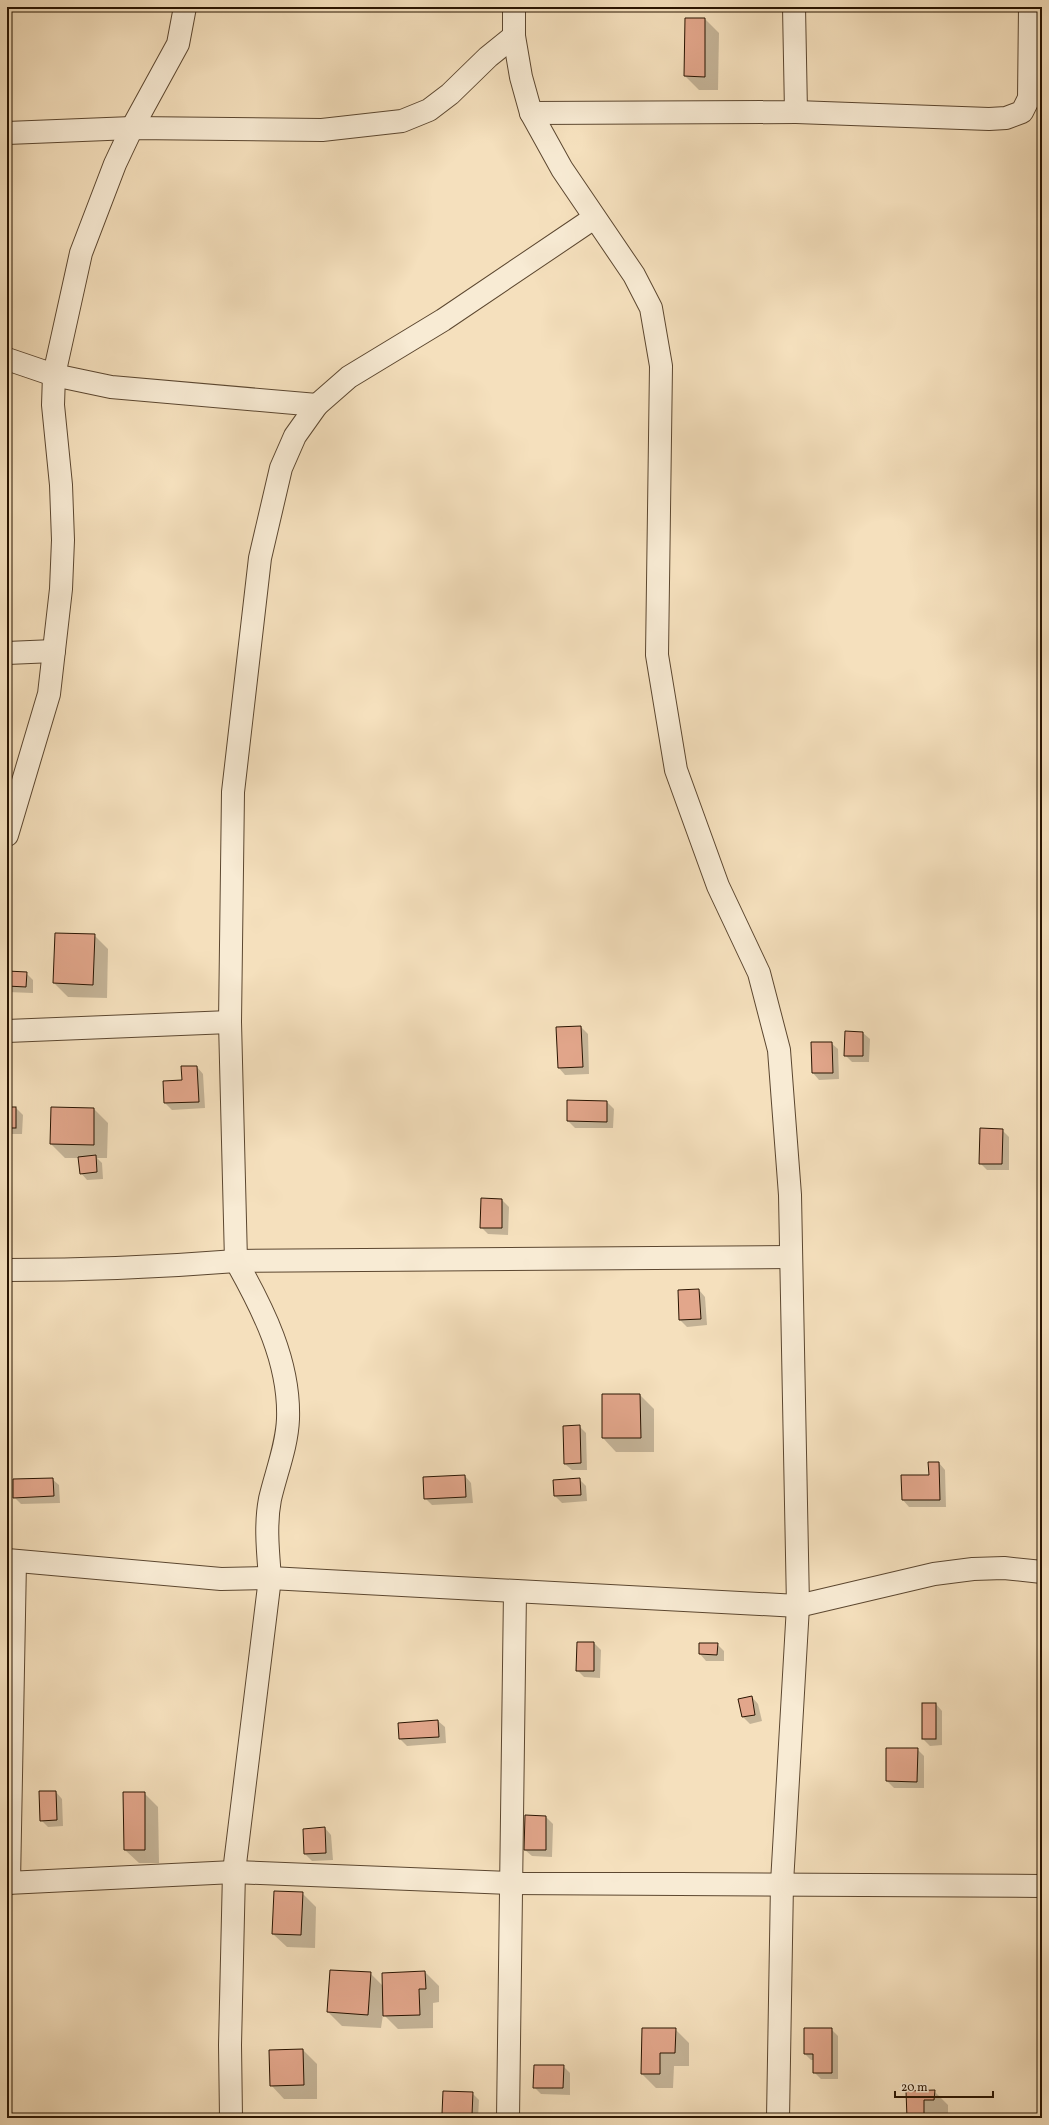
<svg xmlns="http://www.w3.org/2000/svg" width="1049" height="2125" font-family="Vollkorn,serif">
<rect width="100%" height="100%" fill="#f5e0bd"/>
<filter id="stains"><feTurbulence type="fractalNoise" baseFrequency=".005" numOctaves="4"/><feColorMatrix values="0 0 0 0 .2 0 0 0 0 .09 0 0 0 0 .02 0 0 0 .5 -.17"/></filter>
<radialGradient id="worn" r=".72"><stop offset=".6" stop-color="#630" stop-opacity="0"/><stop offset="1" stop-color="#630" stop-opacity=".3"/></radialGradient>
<g fill="#0003">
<path d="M705,19L719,33L718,90H699L685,76Z"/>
<path d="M94,935L108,949L107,998L68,997L54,983Z"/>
<path d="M7,972L26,973L33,980V993L7,992Z"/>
<path d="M581,1027L588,1034L589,1074L565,1075L559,1068Z"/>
<path d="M863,1033L870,1039L869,1062H852L845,1055Z"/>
<path d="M831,1043L838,1049L839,1079L819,1080L813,1073Z"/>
<path d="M197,1067L203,1074L205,1108L172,1110L165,1103L164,1082L183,1081Z"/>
<path d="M568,1101L607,1102L614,1109L613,1128H575L568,1121Z"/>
<path d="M7,1108H16L23,1115L22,1134H7Z"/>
<path d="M94,1109L108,1123L107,1158H97L102,1163L103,1179L87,1180L81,1173L79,1158H65L51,1144Z"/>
<path d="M1002,1130L1009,1137V1170H987L980,1163Z"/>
<path d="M502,1200L509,1207L508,1235L488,1234L481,1227Z"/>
<path d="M699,1290L705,1297L707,1325L687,1327L680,1320Z"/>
<path d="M640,1395L654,1409V1452H616L603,1438Z"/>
<path d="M579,1426L586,1433L587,1470H572L565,1464Z"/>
<path d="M939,1463L945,1470L946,1507H909L903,1500L930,1476Z"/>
<path d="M465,1476L471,1483L473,1503L432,1505L425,1498Z"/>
<path d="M52,1479L59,1485L60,1503L21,1504L14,1497Z"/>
<path d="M579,1479L586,1486L587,1501L562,1503L555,1496L554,1481Z"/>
<path d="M594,1643L601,1650L600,1678L584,1677L577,1670Z"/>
<path d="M717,1644L724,1651V1661H706L700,1654Z"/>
<path d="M752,1697L758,1704L762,1721L750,1724L743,1717L740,1700Z"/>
<path d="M936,1704L942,1711V1745L930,1746L923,1739Z"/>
<path d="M438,1721L445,1727L446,1743L407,1746L400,1739L399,1724Z"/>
<path d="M917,1749L924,1756V1788H894L887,1781Z"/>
<path d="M56,1792L62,1799L63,1826L48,1827L41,1820Z"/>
<path d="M144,1793L158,1807L159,1863H139L125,1850Z"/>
<path d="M546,1817L553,1824L552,1857L532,1856L525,1850Z"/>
<path d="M325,1828L331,1835L333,1860L312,1861L305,1854Z"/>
<path d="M302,1893L316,1907L315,1948L287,1947L273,1934Z"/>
<path d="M425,1972L439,1986V2002L433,2003V2028L398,2029L384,2015V2008L381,2028L342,2026L328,2012L370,1973L384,1987Z"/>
<path d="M675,2029L689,2043V2066H674L673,2088H656L642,2074Z"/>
<path d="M831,2029L838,2036V2079H821L814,2072V2060H811L805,2054Z"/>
<path d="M303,2050L317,2064V2099H284L271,2085Z"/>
<path d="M563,2066L570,2073V2095L541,2094L534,2087Z"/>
<path d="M934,2091L948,2105V2113L937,2114V2118H908L907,2092Z"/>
<path d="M472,2093L479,2100L478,2118H448L443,2113Z"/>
</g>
<g fill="#e2a68b" stroke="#291401">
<path d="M685,18H705V77L684,76Z"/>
<path d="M55,933L95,934L93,985L53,983Z"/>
<path d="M7,971L27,972L26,987L7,986Z"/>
<path d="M581,1026L583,1067L558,1068L556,1027Z"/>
<path d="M845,1031L863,1032V1056H844Z"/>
<path d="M811,1042H832L833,1073H812Z"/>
<path d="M181,1066H197L199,1102L164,1103L163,1081L182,1080Z"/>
<path d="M567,1100L607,1101V1122L567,1121Z"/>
<rect x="7" y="1107" width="9" height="21"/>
<path d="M51,1107L94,1108V1145L50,1144Z"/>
<path d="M980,1128L1003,1129L1002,1164H979Z"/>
<path d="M96,1155L97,1172L80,1174L78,1157Z"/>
<path d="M481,1198L502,1199V1228H480Z"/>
<path d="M699,1289L701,1319L679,1320L678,1290Z"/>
<path d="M602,1394H640L641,1438H602Z"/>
<path d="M580,1425L581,1463L564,1464L563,1426Z"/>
<path d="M928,1462H939L940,1500H902L901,1475H929Z"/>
<path d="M465,1475L466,1497L424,1499L423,1477Z"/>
<path d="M53,1478L54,1496L13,1498V1479Z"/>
<path d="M580,1478L581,1495L554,1496L553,1480Z"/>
<path d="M577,1642H594V1671H576Z"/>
<path d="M699,1643H718L717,1655L699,1654Z"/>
<path d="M752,1696L755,1715L742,1717L738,1699Z"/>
<rect x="922" y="1703" width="14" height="36"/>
<path d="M438,1720L439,1737L399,1739L398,1723Z"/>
<path d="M886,1748H918L917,1782L886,1781Z"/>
<path d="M39,1791H56L57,1820L40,1821Z"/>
<path d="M123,1792H145V1850H124Z"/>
<path d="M525,1815L546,1816V1850H524Z"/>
<path d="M325,1827L326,1853L304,1854L303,1829Z"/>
<path d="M274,1891L303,1892L301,1935L272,1934Z"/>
<path d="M330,1970L371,1972L368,2015L327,2012Z"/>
<path d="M425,1971L426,1989H419L420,2015L383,2016L382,1973Z"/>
<path d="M642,2028H676L675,2053H660V2074H641Z"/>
<path d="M804,2028H832V2073H813V2054H804Z"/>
<path d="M303,2049L304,2085L270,2086L269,2050Z"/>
<path d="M534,2065H564L563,2088H533Z"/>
<path d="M935,2090L934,2100H924V2118H907L906,2091Z"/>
<path d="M443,2091L473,2092L472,2115L442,2114Z"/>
</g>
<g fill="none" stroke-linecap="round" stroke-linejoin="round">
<g stroke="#5c4730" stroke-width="24">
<g id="street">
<path d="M514,7V36L521,77L531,113L562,169L634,275L651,308L661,366L657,655L676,770L718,886L759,973L779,1050L790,1195L798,1606L782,1883L778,2118"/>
<path d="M796,112L989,119L1006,118L1022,112L1029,98L1030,7"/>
<path d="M531,113L796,112L794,7"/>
<path d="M7,133L132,128L322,130L402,121L429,110L450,94L488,57L514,36"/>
<path d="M7,359L54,375L111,387L317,405"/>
<path d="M7,653L54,651"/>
<path d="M7,835L49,694L61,589L63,540L61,485L53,405L54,375L81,253L115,164L132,128L178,44L185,7"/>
<path d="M7,1031L230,1022"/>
<path d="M7,1270C84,1270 160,1267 236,1261L791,1257"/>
<path d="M7,1560L221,1579L270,1578L798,1606L934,1574L973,1569L1004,1568L1042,1572"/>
<path d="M7,1883L234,1872L510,1883L1042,1886"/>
<path d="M9,1883L15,1561"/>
<path d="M231,2118L230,2045L234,1872L270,1578C268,1552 265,1525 270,1499C276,1473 287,1446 288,1419C290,1362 263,1309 236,1261L230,1022L233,792L260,558L281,468L295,436L317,405L349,377L443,320L594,218"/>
<path d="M508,2118L515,1591"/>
</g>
</g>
<use href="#street" stroke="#f8ebd4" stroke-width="22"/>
</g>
<rect width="1049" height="2125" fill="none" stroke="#f5e0bd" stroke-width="24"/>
<rect x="8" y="8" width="1033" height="2109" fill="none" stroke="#291401" stroke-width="2"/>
<rect x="12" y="12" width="1025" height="2101" fill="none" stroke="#291401"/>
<path d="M895 2091v6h98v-6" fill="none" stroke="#291401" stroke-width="2"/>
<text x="901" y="2091" font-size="12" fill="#291401" stroke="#f8ebd4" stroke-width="3" paint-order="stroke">20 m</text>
<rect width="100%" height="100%" filter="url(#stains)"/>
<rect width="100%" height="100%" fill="url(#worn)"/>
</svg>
